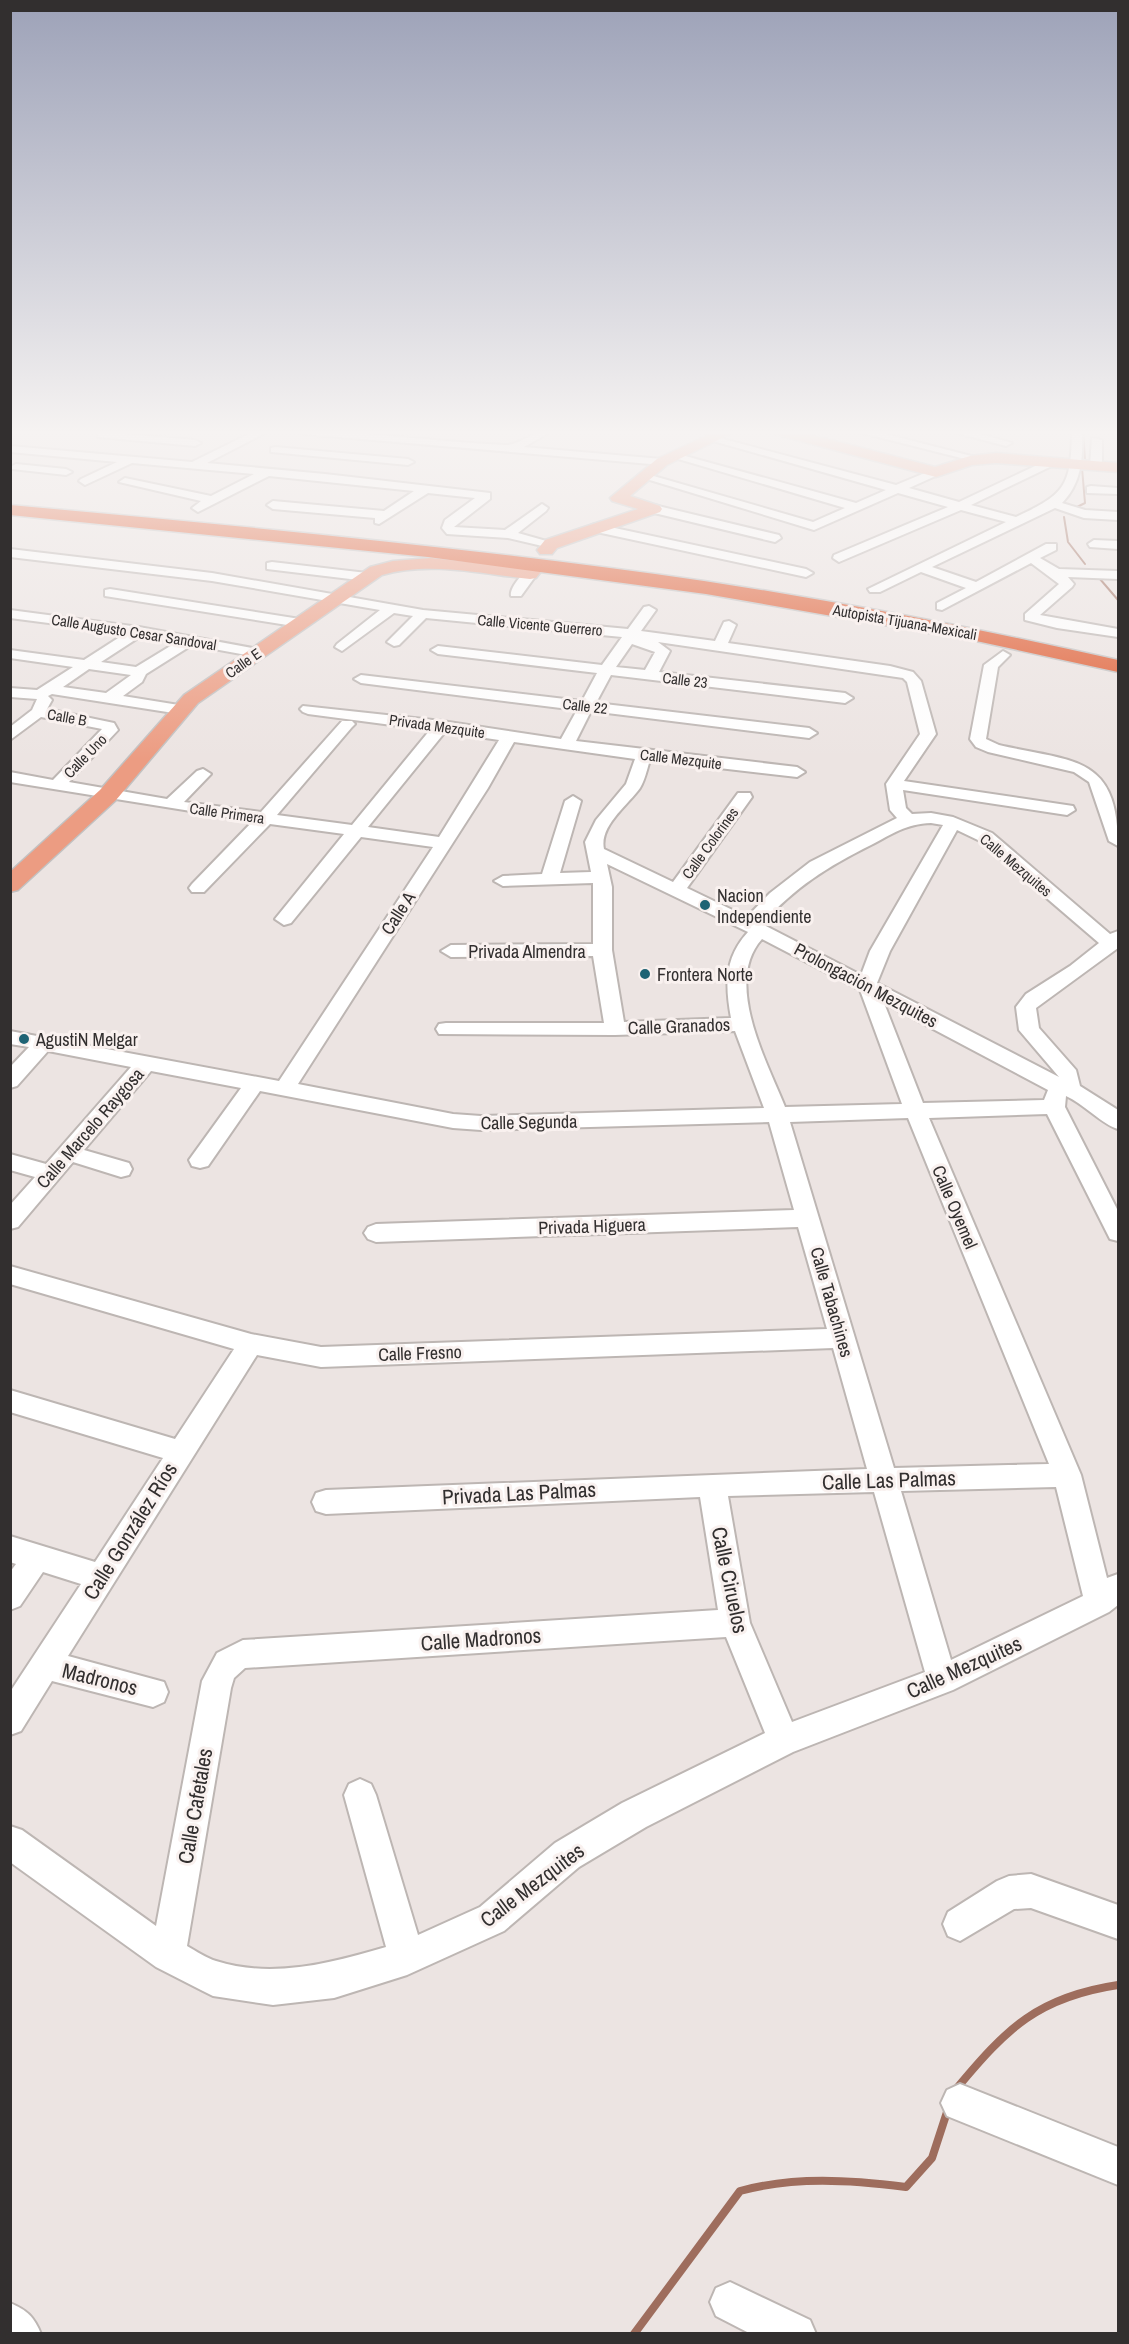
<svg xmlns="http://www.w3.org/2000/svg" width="1129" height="2344" font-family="'Archivo Narrow',sans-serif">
<rect width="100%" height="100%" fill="#ece4e2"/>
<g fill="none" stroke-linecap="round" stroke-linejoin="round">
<g stroke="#9e6d5d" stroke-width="2">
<path d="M1083,431L1085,459"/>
<path d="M1077,507L1085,503L1082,468"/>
<path d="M1064,517L1068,542L1085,564"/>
<path d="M1100,579L1118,600"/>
</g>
<g stroke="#9e6d5d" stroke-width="8">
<path d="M957,2088C1007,2028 1038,1997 1118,1985"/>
<path d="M634,2334L740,2191C794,2176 851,2180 906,2187L932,2158L948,2109"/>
</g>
<g stroke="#bdb6b3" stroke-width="4">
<g id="minor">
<path d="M255,431H269L207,463L325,474L490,493V499L454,527L505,530L542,504L548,508L546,511L518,533L557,544L551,548L508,538L447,534L442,528L445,520L475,498L428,493L379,524L375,523V518L273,509L267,505L273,501L384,511L414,491L269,476L198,512L192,508L201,501L119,482L125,478L211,496L254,474L132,463L85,485L79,481L81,479L117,462L10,452V446L192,462Z"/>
<path d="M298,431C367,431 435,442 505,445C518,446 532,431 552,431L524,447L662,459L668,462L662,465L303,434Z"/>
<path d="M854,431H874L983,459L977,462Z"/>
<path d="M949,431H970L1012,443L1006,446Z"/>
<path d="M1072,431H1082C1083,457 1082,483 1062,503L1085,510L1118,512V520L1084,518L1055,508L932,567L976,582L1046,544H1056V550L1040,558L1059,569L1118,571V579L1068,577L1074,584L1072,587L1040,615L1118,629V637L1057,628L1025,620V614L1059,584L1031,563L942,610L937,609V603L966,588L921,572L880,592H870L868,589L1006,522L961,510L839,562L833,558L834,555L948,507L898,493L814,530L640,477L650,475L813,522L845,508L668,456L678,454L856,503L886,490L706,439L712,436L896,485L932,470H940V474L909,488L959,502L1050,459H1058V463L971,505L1016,517C1065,494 1071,487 1072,431Z"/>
<path d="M102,432L195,440L201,443L195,446L98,437V433Z"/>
<path d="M1092,438L1102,440V466L1096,469L1090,466Z"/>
<path d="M275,447L408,459L414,462L408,465L271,452V448Z"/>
<path d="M16,464L66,469L72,472L66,475L12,469L10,467Z"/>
<path d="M1091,486L1118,488V494L1087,493V487Z"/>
<path d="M654,505L779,535L781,538L775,542L650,512V506Z"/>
<path d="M596,524L806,569L813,573L806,577L592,531V525Z"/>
<path d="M1094,540L1118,541V549L1090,547L1088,544Z"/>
<path d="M10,549L212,573L423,610L628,629L644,607L649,606L656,610L641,631L715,641L724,622L729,621L736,625L728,643L890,666L913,672L921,681L936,734L904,781L1073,806L1075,810L1067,815L903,790L906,808L912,814L931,813L953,817L992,833L1110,934L1118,931V948L1036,1008L1039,1028L1076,1070L1080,1086L1118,1110V1129C1103,1125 1084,1104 1066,1096L1065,1107L1118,1211V1241L1110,1239L1047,1114L929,1118L1081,1475L1107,1578L1118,1574V1605L1109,1612L953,1690L793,1752L646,1827L579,1867L504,1931L407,1975L334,1998L273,2005L213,1996L201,1990L156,1967L10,1862V1826L22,1830L156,1926L202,1681L217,1653L243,1640L718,1610L700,1497L326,1514L316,1511L312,1502L316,1493L326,1490L867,1469L833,1348L321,1367L257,1355L68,1656L164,1682L168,1692L164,1702L153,1707L52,1681L21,1731L10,1735V1692L81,1584L43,1572L20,1606L10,1610V1572L16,1564L10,1562V1536L95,1562L163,1458L10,1412V1390L175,1439L234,1349L10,1284V1266L251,1334L321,1347L827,1329L798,1227L376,1242L368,1239L364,1233L368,1227L376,1224L794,1210L769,1122L481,1130L453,1128L260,1091L208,1166L200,1168L192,1166L189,1160L241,1088L151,1071L84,1150L129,1163L132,1169L129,1175L121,1177L73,1162L18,1227L10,1229V1205L35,1177L10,1170V1154L46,1164L131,1067L48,1051L17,1086L10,1088V1067L29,1047L10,1044V1031L279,1081L433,847L361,837L291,923L284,925L275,919L344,834L270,824L204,892H192L189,888L192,884L253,821L10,782V772L53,780L102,729L41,717L10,740V727L32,710L37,699L10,697V688L37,690L73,667L10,658V650L84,660L126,633L10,618V610L139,627L258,649L265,653L258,657L192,645L146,674L142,682L123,696L185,706L188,709L185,712L180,714L52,694L48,696L52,700L47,709L114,723L118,730L69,782L167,799L197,771L203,769L211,774L184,802L261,812L342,721H352L355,724L352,727L277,815L352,825L430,730L308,714L303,712L300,709L303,706L442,721L561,739L577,710L361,683L354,679L361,675L582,701L597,673L438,654L431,650L438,646L602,665L622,637L426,618L399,645L394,646L387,642L413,616L394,613L342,651L335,647L337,644L380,610L212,581L10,557ZM141,636L177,642L136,667L101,662ZM658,642L903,678L907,682L920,734L886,784L890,810L897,818L810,862L770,893L747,917L687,888L752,797L750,793H738L673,882L604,849C599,826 628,805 640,788C645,780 647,769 650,760L797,777L805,772L797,767L576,741L591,711L809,738L817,733L809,728L596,703L611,675L845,703L853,698L845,693L659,672L670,651ZM632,644L655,652L645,670L616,667ZM89,669L131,675L106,693L63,687ZM445,732L499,740L439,837L368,827ZM514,742L635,759L626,784L596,820L585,842L591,872L560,873L581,801L573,796L565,801L542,874L503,876L494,881L503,886L593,883V944L451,945L441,951L451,957L593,956L604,1023H446L439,1024L436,1029L439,1034L615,1035L735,1031L764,1108L481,1116L453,1114L298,1084L488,788ZM931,823L943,825L870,951L861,975L762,924C795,887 827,867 871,845C892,834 906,824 931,823ZM957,830L980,841L1099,943L1070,966L1026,994L1016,1007L1019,1030L1059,1077L877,983L890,951ZM607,864L748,932C724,958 725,985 731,1018L624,1022L612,950V887ZM762,939L860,990L902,1104L785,1107C767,1062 723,982 762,939ZM884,1003L1048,1090L1044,1100L923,1103ZM908,1118L1049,1464L894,1468L790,1122ZM1056,1487L1083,1596L951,1660L901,1491ZM874,1492L925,1672L792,1722L750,1623L728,1496ZM726,1637L765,1733L622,1803L555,1843L480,1907L418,1935L376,1795L371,1784L360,1779L349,1784L344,1795L386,1947C332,1963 272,1979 216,1961C206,1958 196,1951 187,1946L231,1688L234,1678L245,1668Z"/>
<path d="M272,562L367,573L374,577L367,581L267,569V563Z"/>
<path d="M530,570L535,571L537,574L521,596H511C509,589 522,572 530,570Z"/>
<path d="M110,589L300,619L307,623L300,627L105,596V590Z"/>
<path d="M1003,651L1010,655L998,667L986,739L999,745C1072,762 1118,754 1118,846L1109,841L1089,782L1074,772L988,752L976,747L970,739L984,665Z"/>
<path d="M1031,1874L1118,1905V1939L1031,1908L1014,1909L960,1941L948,1936L943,1924L948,1912L997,1881L1009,1876Z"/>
<path d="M960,2084L1118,2147V2185L947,2116L941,2103L947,2090Z"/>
<path d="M730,2282L810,2320L816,2334H751L716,2316L710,2302L716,2288Z"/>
<path d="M10,2303C27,2310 34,2317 41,2334H10Z"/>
</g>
</g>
<g stroke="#c2c1c1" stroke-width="3">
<g id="major">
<path d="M716,431H736L667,465L630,496L660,506L662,509L660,512L557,548L552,554H540L537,550L545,540L638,509L612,501L610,498L657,459Z"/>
<path d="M772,431H797L935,467L970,456L996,453L1118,463V472L996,463L972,465L936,477L774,434Z"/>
<path d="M431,558L525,568L534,564L543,569L536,578L530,579C482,574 430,561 382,575L198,703L116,800L18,890L10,892V872L100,790L184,695L370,567L393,561Z"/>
</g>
</g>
<g stroke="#c2c1c1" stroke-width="3">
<path id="highway" d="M10,505C242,526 474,548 704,581C843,602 981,629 1118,660V672L981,642L706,594L428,557L10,515Z"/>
</g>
<use href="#minor" fill="#fff" fill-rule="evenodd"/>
<use href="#major" fill="#ec9c82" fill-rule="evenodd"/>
<use href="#highway" fill="#df5a2f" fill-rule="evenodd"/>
</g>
<linearGradient id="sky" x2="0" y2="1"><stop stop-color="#9da2b8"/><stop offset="0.57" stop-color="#f6f3f2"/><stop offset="1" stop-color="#f6f3f2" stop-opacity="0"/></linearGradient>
<rect width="1129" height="759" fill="url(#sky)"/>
<g fill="#1e6374" stroke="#f9f1ef" stroke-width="2">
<circle cx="705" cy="905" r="6"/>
<circle cx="645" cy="974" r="6"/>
<circle cx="24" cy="1039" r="6"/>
</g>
<g text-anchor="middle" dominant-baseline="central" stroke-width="6" stroke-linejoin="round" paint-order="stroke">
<g font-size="15" fill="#322f2f" stroke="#f9f1ef">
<text transform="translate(905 622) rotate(10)">Autopista Tijuana-Mexicali</text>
<text transform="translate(540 625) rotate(5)">Calle Vicente Guerrero</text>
<text transform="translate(134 632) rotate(9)">Calle Augusto Cesar Sandoval</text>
<text transform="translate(243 663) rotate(-35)">Calle E</text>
<text transform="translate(685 680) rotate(7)">Calle 23</text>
<text transform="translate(585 706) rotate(7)">Calle 22</text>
<text transform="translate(67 717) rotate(10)">Calle B</text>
<text transform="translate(437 726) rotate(8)">Privada Mezquite</text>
<text transform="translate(85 756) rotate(-46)">Calle Uno</text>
<text transform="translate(681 759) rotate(7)">Calle Mezquite</text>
<text transform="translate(227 813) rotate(8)">Calle Primera</text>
<text transform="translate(710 843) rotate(-54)">Calle Colorines</text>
<text transform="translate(1016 865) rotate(40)">Calle Mezquites</text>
</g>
<g font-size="18" fill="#322f2f" stroke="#f9f1ef" text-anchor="start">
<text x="717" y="895">Nacion<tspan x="717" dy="21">Independiente</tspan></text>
<text x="657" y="974">Frontera Norte</text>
<text x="36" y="1039">AgustiN Melgar</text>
</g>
<g font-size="18" fill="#322f2f" stroke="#f9f1ef">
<text transform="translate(398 913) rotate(-57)">Calle A</text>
<text x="527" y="951">Privada Almendra</text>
<text transform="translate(866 985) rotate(28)">Prolongación Mezquites</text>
<text transform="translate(679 1026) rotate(-2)">Calle Granados</text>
<text transform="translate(529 1122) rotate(-1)">Calle Segunda</text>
<text transform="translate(90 1128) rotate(-49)">Calle Marcelo Raygosa</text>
<text transform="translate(955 1207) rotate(67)">Calle Oyemel</text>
<text transform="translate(592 1226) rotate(-2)">Privada Higuera</text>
<text transform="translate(832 1302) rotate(74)">Calle Tabachines</text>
<text transform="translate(420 1353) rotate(-2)">Calle Fresno</text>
</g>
<g font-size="21" fill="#322f2f" stroke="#f9f1ef">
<text transform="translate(889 1480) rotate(-2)">Calle Las Palmas</text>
<text transform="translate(519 1493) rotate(-3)">Privada Las Palmas</text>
<text transform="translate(130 1531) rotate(-58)">Calle González Ríos</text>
<text transform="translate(730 1580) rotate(78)">Calle Ciruelos</text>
<text transform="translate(481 1639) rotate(-4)">Calle Madronos</text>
<text transform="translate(964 1667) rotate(-24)">Calle Mezquites</text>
<text transform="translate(100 1679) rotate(14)">Madronos</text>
<text transform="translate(195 1806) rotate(-80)">Calle Cafetales</text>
<text transform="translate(532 1885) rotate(-37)">Calle Mezquites</text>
</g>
</g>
<rect width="1129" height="2344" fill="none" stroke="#322f2f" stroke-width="24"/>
</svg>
